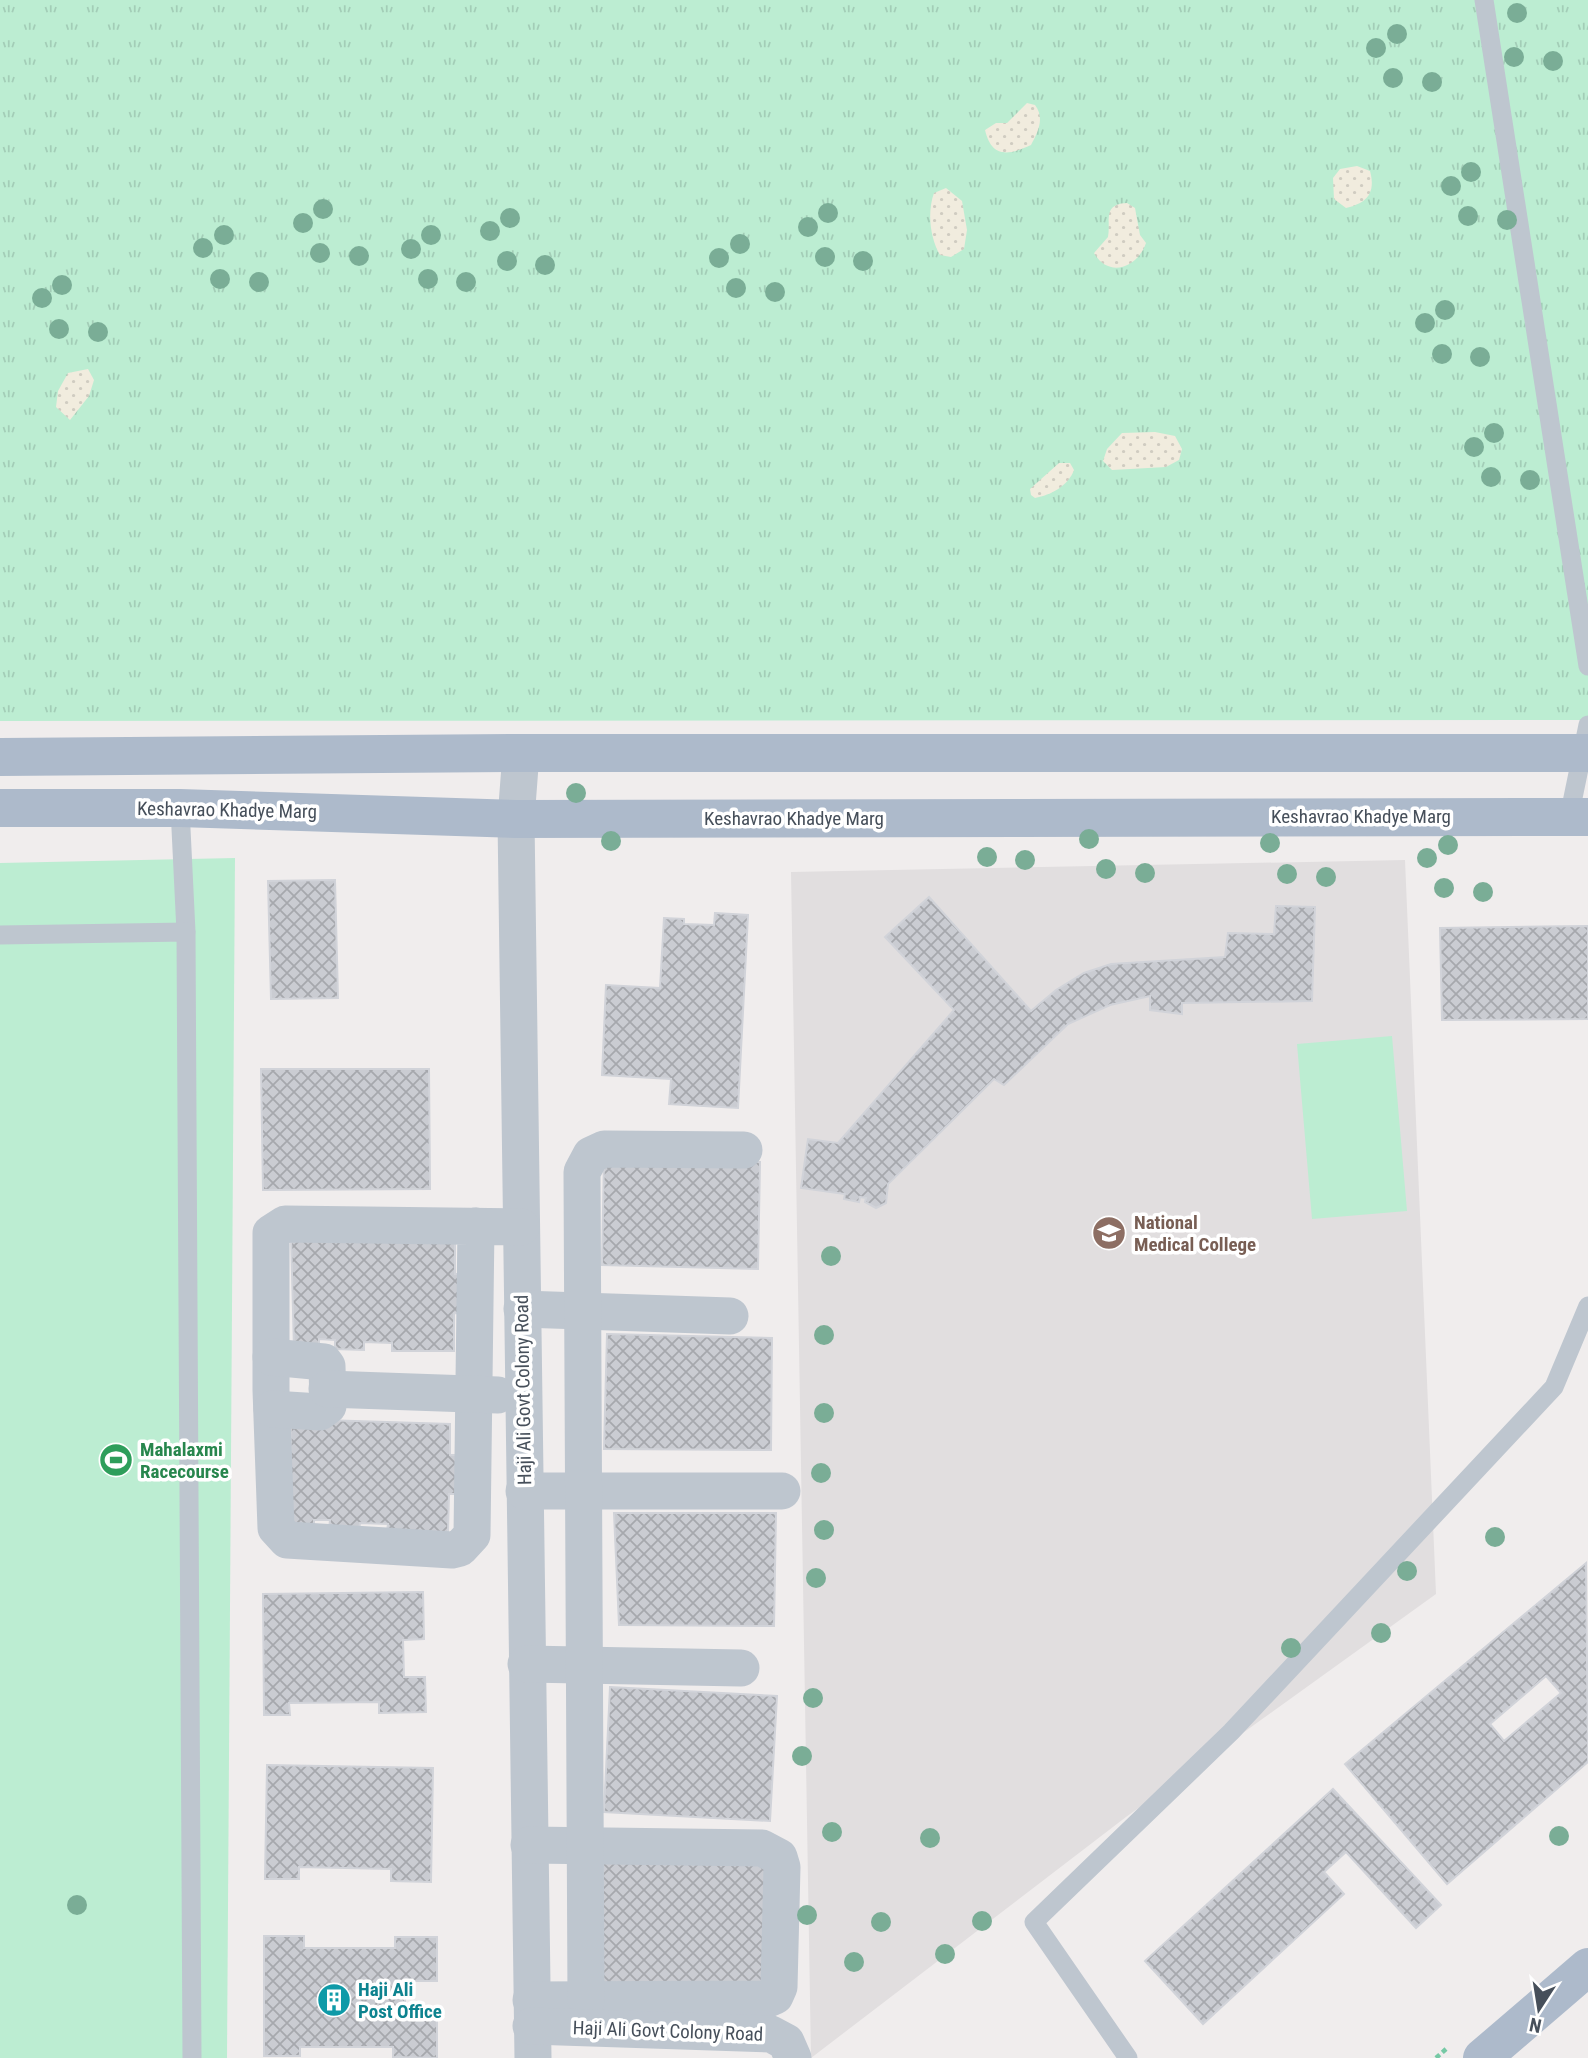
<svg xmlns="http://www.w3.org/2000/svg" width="1588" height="2058" font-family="'Roboto Condensed',sans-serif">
<defs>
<pattern id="grass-tufts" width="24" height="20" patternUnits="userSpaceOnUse" patternTransform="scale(1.75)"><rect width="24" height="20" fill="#bcedd2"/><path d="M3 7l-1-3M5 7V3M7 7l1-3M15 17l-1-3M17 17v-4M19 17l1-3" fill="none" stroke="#a3cdb7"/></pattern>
<pattern id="sand-dots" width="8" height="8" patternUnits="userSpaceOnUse" patternTransform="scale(1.75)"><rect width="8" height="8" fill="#f1ecde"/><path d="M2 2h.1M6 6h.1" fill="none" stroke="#d0ccc1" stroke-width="1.8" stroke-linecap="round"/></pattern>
<pattern id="building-cross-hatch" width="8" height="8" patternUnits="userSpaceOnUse" patternTransform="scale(1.75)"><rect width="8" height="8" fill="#caccd2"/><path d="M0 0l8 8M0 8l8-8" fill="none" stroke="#a6a8ad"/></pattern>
</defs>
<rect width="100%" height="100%" fill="#f0eded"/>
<path fill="#e1dedf" d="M1405,860L1436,1594L1126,1817L811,2058L791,872Z"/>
<path fill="url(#grass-tufts)" d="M0,0H1588V720L0,721Z"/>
<g fill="url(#sand-dots)">
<path d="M1027,103L1035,105C1045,118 1038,132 1031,145C1009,155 992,159 985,130L996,123H1007Z"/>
<path d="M1357,166L1370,171C1376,193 1367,203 1346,208L1334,199L1333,178L1340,169Z"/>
<path d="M946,188L962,201L967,230L964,249L951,257L940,255C930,238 927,212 934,193Z"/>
<path d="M1127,203L1135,208L1140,235L1146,243C1138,267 1109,279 1094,253L1108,237C1111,221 1102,204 1127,203Z"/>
<path d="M88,369L94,380L89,396L70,420L56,407L58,391L68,373Z"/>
<path d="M1155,432L1175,436L1182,449L1179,460L1166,467L1112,470L1103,461L1107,449L1122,433Z"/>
<path d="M1059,463H1070L1074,470C1068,486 1051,495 1035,498L1031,495L1030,489Z"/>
</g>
<g fill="#bcedd2">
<path d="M235,858L227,2058H0V863Z"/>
<path d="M1392,1036L1407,1211L1312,1219L1297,1044Z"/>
</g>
<g fill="url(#building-cross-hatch)" stroke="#d1d3d9" stroke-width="2" fill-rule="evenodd">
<path d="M335,880L338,998L271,999L268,881Z"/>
<path d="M929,897L1031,1011L1056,990L1084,973L1111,964L1225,957L1228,933L1274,934L1276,906L1315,907L1312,1001L1182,1003V1014L1150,1010V996L1110,1005L1068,1024L1004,1085L994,1079L888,1184L886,1203L876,1208L865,1202L866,1198L860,1197L859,1202L844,1199L845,1194L801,1188L808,1139L838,1143L954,1010L885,937Z"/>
<path d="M715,913L748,915L738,1108L669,1104L671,1079L602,1075L606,985L660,988L664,918L684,919V924L714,925Z"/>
<path d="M1588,926V1019L1442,1020L1440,928Z"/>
<path d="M261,1069H429L430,1189L263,1190Z"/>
<path d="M604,1158L760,1162L758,1269L602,1265Z"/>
<path d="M291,1236L455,1243V1274H465V1314L454,1313V1351H392V1343L364,1342V1350L335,1349V1340L319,1339V1349H294Z"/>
<path d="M607,1334L772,1338L771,1450L604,1449Z"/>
<path d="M291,1419L450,1424V1455H460V1494H449L448,1532L387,1531L388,1524L360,1523L359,1531L329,1530L330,1520H314V1530L289,1529Z"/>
<path d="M614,1513H776L774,1626L619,1625Z"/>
<path d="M1586,1563L1588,1762L1447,1884L1345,1764ZM1546,1676L1561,1693L1504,1741L1490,1724Z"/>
<path d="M423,1592L424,1639L403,1640L404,1677H425L426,1712L379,1713V1702L289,1703L290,1715H264L263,1594Z"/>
<path d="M610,1687L777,1696L770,1821L604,1812Z"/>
<path d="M267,1765L433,1768L431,1882L391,1881V1869L299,1867V1879H265Z"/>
<path d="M1333,1789L1441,1905L1416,1928L1346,1852L1324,1872L1344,1894L1203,2024L1145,1961Z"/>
<path d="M603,1862L768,1865L770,1986L602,1984Z"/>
<path d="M264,1936H304V1948H395V1937H437V1981H405V2020H437V2058L393,2057V2047H300V2056H264Z"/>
</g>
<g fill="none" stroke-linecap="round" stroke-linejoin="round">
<path stroke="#76c9a5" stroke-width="4.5" stroke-dasharray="5 3.5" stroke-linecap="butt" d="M1436,2058L1446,2049"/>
<g stroke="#bec6cf" stroke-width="19">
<path d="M1484,0L1588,666"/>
<path d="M180,808L186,932"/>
<path d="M1569,817L1588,725"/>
<path d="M0,935L186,932L192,2058"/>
<path d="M1128,2058L1034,1922L1231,1732L1554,1387L1588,1306"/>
</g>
<g stroke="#bec6cf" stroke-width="37">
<path d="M521,753L516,819L533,2058"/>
<path d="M476,1226L472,1535L460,1548L452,1550L287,1540L276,1528L271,1390V1233L285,1224L521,1227"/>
<path d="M522,1309L730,1316"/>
<path d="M271,1357L324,1362L327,1366L328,1406L320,1412L272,1409"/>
<path d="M327,1389L498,1395"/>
<path d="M524,1491H782"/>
<path d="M526,1664L741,1668"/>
<path d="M529,1845L762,1848L779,1857L782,1867L779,1987L775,1996L768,1999L531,2000"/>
<path d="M586,2000L582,1172L591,1155L604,1149L744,1150"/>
<path d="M531,2026L771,2034L786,2042L793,2058"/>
</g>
<g stroke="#adbacb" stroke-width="38">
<path d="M0,757L521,753H1588"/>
<path d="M0,808H180L516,819L1588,817"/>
<path d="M1482,2058L1588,1967"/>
</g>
</g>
<g fill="#7aad96">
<circle cx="1517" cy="13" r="10"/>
<circle cx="1397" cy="34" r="10"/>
<circle cx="1376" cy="48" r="10"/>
<circle cx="1514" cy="57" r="10"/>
<circle cx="1553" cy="61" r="10"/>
<circle cx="1393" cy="78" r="10"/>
<circle cx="1432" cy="82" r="10"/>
<circle cx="1471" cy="172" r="10"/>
<circle cx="1451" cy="186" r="10"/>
<circle cx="323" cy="209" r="10"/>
<circle cx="828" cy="213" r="10"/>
<circle cx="1468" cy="216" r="10"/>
<circle cx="510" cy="218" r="10"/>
<circle cx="1507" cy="220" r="10"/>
<circle cx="303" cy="223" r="10"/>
<circle cx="808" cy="227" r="10"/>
<circle cx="490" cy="231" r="10"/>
<circle cx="224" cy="235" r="10"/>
<circle cx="431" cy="235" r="10"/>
<circle cx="740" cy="244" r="10"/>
<circle cx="203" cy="248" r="10"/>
<circle cx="411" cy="249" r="10"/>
<circle cx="320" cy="253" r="10"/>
<circle cx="359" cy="256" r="10"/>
<circle cx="825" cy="257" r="10"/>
<circle cx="719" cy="258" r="10"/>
<circle cx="507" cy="261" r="10"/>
<circle cx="863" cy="261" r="10"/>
<circle cx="545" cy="265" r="10"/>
<circle cx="220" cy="279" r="10"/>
<circle cx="428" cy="279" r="10"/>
<circle cx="259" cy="282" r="10"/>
<circle cx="466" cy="282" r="10"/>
<circle cx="62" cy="285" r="10"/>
<circle cx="736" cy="288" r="10"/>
<circle cx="775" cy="292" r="10"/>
<circle cx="42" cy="298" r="10"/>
<circle cx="1445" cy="310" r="10"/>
<circle cx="1425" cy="323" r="10"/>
<circle cx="59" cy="329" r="10"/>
<circle cx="98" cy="332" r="10"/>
<circle cx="1442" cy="354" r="10"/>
<circle cx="1480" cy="357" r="10"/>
<circle cx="1494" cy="433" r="10"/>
<circle cx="1474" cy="447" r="10"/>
<circle cx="1491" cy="477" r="10"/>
<circle cx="1530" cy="480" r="10"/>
<circle cx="576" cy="793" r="10"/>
<circle cx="1089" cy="839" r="10"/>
<circle cx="611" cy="841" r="10"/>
<circle cx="1270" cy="843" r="10"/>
<circle cx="1448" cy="845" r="10"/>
<circle cx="987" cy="857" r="10"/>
<circle cx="1427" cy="858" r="10"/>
<circle cx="1025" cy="860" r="10"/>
<circle cx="1106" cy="869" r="10"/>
<circle cx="1145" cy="873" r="10"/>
<circle cx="1287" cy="874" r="10"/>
<circle cx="1326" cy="877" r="10"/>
<circle cx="1444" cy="888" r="10"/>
<circle cx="1483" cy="892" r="10"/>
<circle cx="831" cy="1256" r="10"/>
<circle cx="824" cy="1335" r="10"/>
<circle cx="824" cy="1413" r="10"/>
<circle cx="821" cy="1473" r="10"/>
<circle cx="824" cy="1530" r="10"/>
<circle cx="1495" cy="1537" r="10"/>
<circle cx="1407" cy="1571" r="10"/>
<circle cx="816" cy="1578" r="10"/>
<circle cx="1381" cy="1633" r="10"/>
<circle cx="1291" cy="1648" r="10"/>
<circle cx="813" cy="1698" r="10"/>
<circle cx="802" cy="1756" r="10"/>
<circle cx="832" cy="1832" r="10"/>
<circle cx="1559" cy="1836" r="10"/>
<circle cx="930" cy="1838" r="10"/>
<circle cx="77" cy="1905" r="10"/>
<circle cx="807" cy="1915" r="10"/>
<circle cx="982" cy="1921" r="10"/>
<circle cx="881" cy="1922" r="10"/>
<circle cx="945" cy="1954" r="10"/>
<circle cx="854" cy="1962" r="10"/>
</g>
<defs>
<g id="university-disc" transform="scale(1.75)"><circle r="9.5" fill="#8d6e63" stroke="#fff"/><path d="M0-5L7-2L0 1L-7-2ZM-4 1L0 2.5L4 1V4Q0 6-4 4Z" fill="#fff"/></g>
<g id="stadium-disc" transform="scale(1.75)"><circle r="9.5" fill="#2e9e5b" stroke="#fff"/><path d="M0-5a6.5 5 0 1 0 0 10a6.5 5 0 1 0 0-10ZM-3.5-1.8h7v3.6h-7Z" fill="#fff"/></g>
<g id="building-disc" transform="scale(1.75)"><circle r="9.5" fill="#0f9aa8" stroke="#fff"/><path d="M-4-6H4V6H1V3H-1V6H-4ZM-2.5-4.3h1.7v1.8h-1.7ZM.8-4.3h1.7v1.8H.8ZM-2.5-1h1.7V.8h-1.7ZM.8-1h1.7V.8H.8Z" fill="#fff"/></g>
</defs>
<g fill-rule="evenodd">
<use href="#university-disc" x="1109" y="1233"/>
<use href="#stadium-disc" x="116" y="1460"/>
<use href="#building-disc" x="334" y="2000"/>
</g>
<g text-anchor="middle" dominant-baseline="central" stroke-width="7" stroke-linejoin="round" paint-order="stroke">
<g font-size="19" fill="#464f5a" stroke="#fff">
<text transform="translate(227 810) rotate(1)">Keshavrao Khadye Marg</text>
<text x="1361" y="816">Keshavrao Khadye Marg</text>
<text x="794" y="818">Keshavrao Khadye Marg</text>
<text transform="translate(523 1390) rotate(-91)">Haji Ali Govt Colony Road</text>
<text transform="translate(668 2031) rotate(2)">Haji Ali Govt Colony Road</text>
</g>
<g font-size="19" font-weight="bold" fill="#785e54" stroke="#fff" text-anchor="start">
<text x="1134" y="1222">National<tspan x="1134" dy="22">Medical College</tspan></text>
</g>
<g font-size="19" font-weight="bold" fill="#27864d" stroke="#fff" text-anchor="start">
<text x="140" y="1449">Mahalaxmi<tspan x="140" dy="22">Racecourse</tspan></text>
</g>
<g font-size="19" font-weight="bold" fill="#0d838f" stroke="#fff" text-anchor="start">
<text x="358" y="1989">Haji Ali<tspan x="358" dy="22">Post Office</tspan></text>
</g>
</g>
<g transform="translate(1539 2009) rotate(192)" stroke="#ffffff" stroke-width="5" paint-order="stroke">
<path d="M0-5L12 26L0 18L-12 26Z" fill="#464f5a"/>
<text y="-10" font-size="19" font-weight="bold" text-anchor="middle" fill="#464f5a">N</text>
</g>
</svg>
